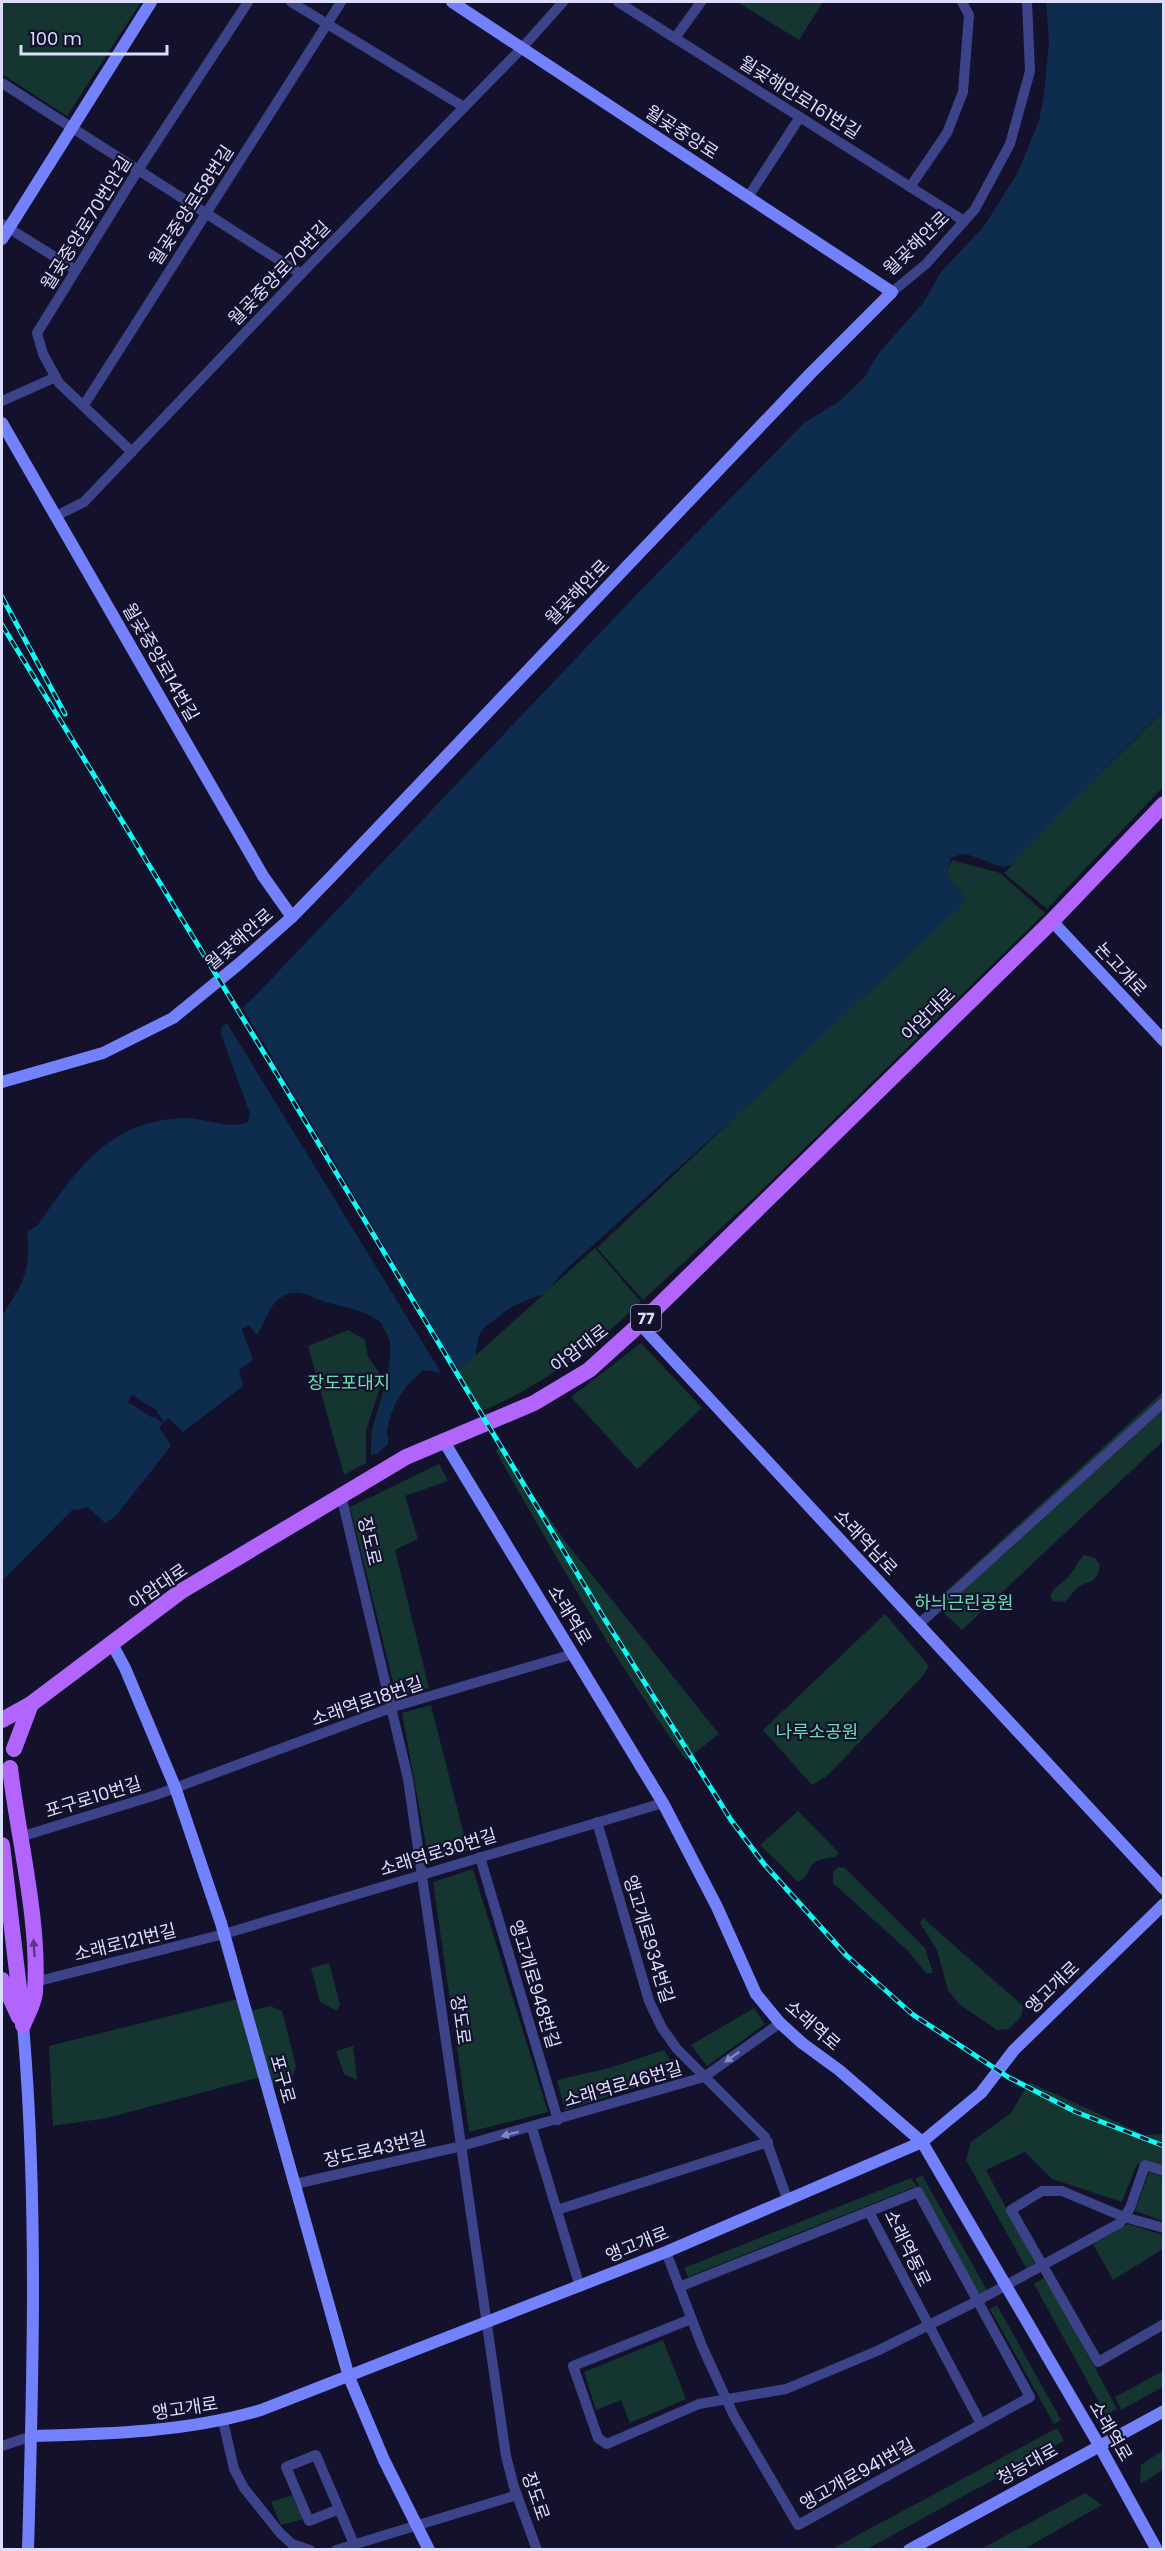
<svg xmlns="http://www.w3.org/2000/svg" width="1165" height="2551" font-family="Poppins,'Noto Sans KR',sans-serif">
<rect width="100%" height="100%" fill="#13112b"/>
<g fill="#143530" fill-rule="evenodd">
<path d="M2,2H141L67,116L2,74Z"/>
<path d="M737,2H823L799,40Z"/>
<path d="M1163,710L1076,799L1163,711V787L1047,909L1004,873L1013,864L1004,867L964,853L951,858L946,873L952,860L1000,873L1045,913L758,1194L643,1300L597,1248L736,1116L563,1272L550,1288L595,1248L641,1302C594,1347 540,1387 480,1412L455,1374L424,1370C404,1384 391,1406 387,1430C386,1436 389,1438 388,1444L372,1455C364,1417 409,1360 382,1326L932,816ZM544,1294L475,1356C477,1349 477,1340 480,1333C487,1316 528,1298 544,1294Z"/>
<path d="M348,1330L365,1340L368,1357L383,1378L366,1431V1463L344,1475L308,1346Z"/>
<path d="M641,1343L702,1408L637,1469L571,1397Z"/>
<path d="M1163,1392V1441L962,1630L933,1603Z"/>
<path d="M500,1447L565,1541L719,1734L686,1760C615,1661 555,1556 495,1450Z"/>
<path d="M439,1464L448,1481L405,1496L418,1539L395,1550L429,1688L397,1698L350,1507Z"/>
<path d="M1084,1555L1095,1558L1100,1565C1096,1588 1086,1578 1074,1591C1070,1596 1069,1599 1064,1602L1053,1601L1050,1597C1054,1586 1058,1587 1066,1579C1073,1573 1077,1562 1084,1555Z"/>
<path d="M885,1614L929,1666L922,1677L827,1776L812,1785L763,1730Z"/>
<path d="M431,1705L468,1851L429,1862L402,1713Z"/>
<path d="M798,1811L839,1853L835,1857C801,1861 817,1871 798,1882L760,1845Z"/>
<path d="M838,1867L845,1868L925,1948L933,1973H926L908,1951L833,1883V1872Z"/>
<path d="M473,1869L548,2112L469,2132L433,1882Z"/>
<path d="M923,1918L1023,2006L1021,2017L1009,2029L997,2030L959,2004L948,1990L937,1950L920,1923Z"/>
<path d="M329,1963L340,2004L337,2011L320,2002L311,1968Z"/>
<path d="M242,1998L246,2012L270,2006L282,2011L296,2066L292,2079L267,2087L264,2076L107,2118L53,2126L49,2046Z"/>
<path d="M754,2008L765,2024L707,2066L691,2045Z"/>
<path d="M353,2046L357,2080L344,2074L336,2051Z"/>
<path d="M664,2050L679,2074L565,2110L557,2080L609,2068Z"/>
<path d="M1029,2082L1145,2135L1163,2134V2170L1137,2164L1122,2202L1052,2179L1025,2152L986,2170L1035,2263L1026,2268L966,2160L971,2142L1011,2113Z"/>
<path d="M1149,2172L1163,2177V2221L1135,2211Z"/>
<path d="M922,2175L987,2290L979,2294L915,2179Z"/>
<path d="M911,2178L917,2186L688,2277L684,2268Z"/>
<path d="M1128,2224L1163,2235V2249L1113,2280L1093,2244Z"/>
<path d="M1046,2277L1117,2409L1106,2415L1034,2284Z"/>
<path d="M997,2305L1061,2420L1054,2424L990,2309Z"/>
<path d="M663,2340L686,2399L630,2423L621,2400L596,2410L584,2372Z"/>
<path d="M1163,2371V2387L1121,2410L1115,2397Z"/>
<path d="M1057,2428L1064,2441L867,2549H832Z"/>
<path d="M1163,2450V2470L1140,2484L1141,2465Z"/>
<path d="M1085,2493L1102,2505L1024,2549H981Z"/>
<path d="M292,2495L303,2519L281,2525L271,2502Z"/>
</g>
<path fill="#0e2c4d" d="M1046,2H1163V710L1009,866C989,870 970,845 951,858L946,875L964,895V903L738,1114L563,1272L545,1292L515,1304L485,1327L479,1334L475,1355L455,1374L424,1370C404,1384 391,1406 387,1430C386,1436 389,1438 388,1444L376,1455L371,1454C372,1416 393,1381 390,1342C388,1313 350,1309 329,1303C314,1299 301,1288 285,1295C270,1301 266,1322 257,1335L249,1325L242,1329L253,1360L239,1370L243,1386L183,1432L168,1418L159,1427L171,1446L115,1517L105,1523L88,1507L78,1510L73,1509L2,1581V1316C23,1282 31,1274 27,1232L37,1226C78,1169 108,1120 185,1118C206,1118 227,1130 248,1122L250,1114L221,1034L222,1027L258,993L638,593L805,422L837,403L864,378L878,354L923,303L941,272L984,226L1017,174L1039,121L1044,94L1049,41Z"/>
<g fill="#13112b">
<path d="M241,1005L460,1373L457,1376H443L225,1020Z"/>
<path d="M132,1395L158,1411L157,1413L163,1420L161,1423L155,1416L153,1418L128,1402Z"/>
</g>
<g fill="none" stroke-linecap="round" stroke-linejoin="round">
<g stroke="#3d4389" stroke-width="10">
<path d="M291,2L464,107"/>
<path d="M618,2L964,221"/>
<path d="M675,38L701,2"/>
<path d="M2,83L301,274"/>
<path d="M910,187L947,133L963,92L969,15L962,2"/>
<path d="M748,197L800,117"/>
<path d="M2,224L76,270"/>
<path d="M892,292L926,264L975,209L1010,144L1030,71L1027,2"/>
<path d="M2,401L56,377"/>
<path d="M84,405L341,2"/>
<path d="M132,452L59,383L43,354L37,333L138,170L248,2"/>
<path d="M56,516L84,502L301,274L522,48L563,2"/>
<path d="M341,1495L408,1779L506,2456L514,2487L537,2550"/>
<path d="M918,1625L1164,1402"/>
<path d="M597,1822L649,2001L662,2028L677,2049L765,2137L788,2201"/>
<path d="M20,1837L156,1795L393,1707L573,1654"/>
<path d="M480,1857L558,2120"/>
<path d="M35,1982L224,1934L663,1803"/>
<path d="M532,2128L580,2287"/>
<path d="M295,2184L462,2146L704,2077L780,2023"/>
<path d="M557,2210L768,2142"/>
<path d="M869,2212L981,2424"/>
<path d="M1164,2228L1124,2217L1062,2191H1042L1011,2210L1098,2362L1164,2324"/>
<path d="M666,2252L702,2346L734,2416L798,2525L1030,2397L918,2192L679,2287"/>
<path d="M691,2319L573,2366L598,2438L607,2444L699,2404L786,2389L877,2351L977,2301L1120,2223L1130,2208L1145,2165L1164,2171"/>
<path d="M223,2421L234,2469L244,2488L280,2533L292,2544L310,2550"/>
<path d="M2,2446L32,2436"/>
<path d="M339,2509L309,2521L286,2467L316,2455L354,2544"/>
<path d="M336,2550L517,2495"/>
</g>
<g stroke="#7481fd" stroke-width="12">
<path d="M2,239L151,2"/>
<path d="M2,423L263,876L292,917"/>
<path d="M1052,921L1164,1041"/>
<path d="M2,1082L103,1053L173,1018L240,963L292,917L330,878L810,374L892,292L452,2"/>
<path d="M640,1324L1164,1889"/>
<path d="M443,1440L663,1803L717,1907L756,1994L780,2023L802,2043L839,2070L922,2142L1099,2445L1157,2550"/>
<path d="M111,1642L125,1668L175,1787L221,1923L349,2377L384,2460L429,2550"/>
<path d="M23,2025C38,2200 33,2375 28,2550"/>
<path d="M32,2436C110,2434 186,2432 261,2410L666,2252L922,2142L981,2093L1014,2050L1164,1904"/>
<path d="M909,2550L1164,2411"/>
</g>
<g stroke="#b265fc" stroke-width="16">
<path d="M31,1704L180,1592L406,1457L534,1403L589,1370L640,1324L1052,921L1164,804"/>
<path d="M2,1720L31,1704L14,1749"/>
<path d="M10,1768C18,1837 40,1922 35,1991C35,2002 27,2015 23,2025"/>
<path d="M2,1845L23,2022"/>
<path d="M2,1980L19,2017"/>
</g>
<g stroke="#0bfbf7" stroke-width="5">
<g id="rail">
<path d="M2,597L65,714"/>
<path d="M2,625L272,1066L604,1618L731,1820L764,1864L846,1955L912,2014L1008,2077L1076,2112L1164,2146"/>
</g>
</g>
<use href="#rail" stroke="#13112b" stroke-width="3" stroke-dasharray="9" stroke-linecap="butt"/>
</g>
<defs><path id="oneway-solid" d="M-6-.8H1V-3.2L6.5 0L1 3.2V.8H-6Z" transform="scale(1.5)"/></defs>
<use fill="#5b3789" href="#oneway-solid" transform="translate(34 1948) rotate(-94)"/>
<g fill="#8588be">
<use href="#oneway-solid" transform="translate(732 2057) rotate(144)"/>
<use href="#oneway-solid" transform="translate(510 2134) rotate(165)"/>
</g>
<g text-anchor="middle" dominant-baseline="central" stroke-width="4.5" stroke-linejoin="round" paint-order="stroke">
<rect fill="#13112b" stroke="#a09fbf" stroke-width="1.5" x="631" y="1305" width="30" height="26" rx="4.5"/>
<g font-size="16" font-weight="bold" fill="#dcdcfe">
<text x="646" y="1318">77</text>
</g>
<g font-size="18" fill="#dcdcfe" stroke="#13112b">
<text transform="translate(800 97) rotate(32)">월곶해안로161번길</text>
<text transform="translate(682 132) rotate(33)">월곶중앙로</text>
<text transform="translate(191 205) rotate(-57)">월곶중앙로58번길</text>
<text transform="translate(86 223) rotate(-58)">월곶중앙로70번안길</text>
<text transform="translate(916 243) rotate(-44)">월곶해안로</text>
<text transform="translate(279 273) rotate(-46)">월곶중앙로70번길</text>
<text transform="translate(577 592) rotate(-46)">월곶해안로</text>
<text transform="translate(161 662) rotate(60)">월곶중앙로14번길</text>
<text transform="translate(239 939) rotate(-41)">월곶해안로</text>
<text transform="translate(1121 969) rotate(47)">논고개로</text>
<text transform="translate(928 1014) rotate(-44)">아암대로</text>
<text transform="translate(579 1348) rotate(-37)">아암대로</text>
<text transform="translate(370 1541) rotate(77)">장도로</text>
<text transform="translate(866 1542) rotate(47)">소래역남로</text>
<text transform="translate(158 1586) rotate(-34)">아암대로</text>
<text transform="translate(570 1615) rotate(59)">소래역로</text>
<text transform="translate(367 1701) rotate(-19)">소래역로18번길</text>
<text transform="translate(93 1797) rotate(-17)">포구로10번길</text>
<text transform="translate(438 1852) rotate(-17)">소래역로30번길</text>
<text transform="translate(649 1939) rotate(73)">앵고개로934번길</text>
<text transform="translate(125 1942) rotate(-14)">소래로121번길</text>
<text transform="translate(535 1984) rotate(73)">앵고개로948번길</text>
<text transform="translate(1052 1987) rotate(-44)">앵고개로</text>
<text transform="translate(461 2020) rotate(82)">장도로</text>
<text transform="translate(813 2025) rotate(41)">소래역로</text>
<text transform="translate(283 2079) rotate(74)">포구로</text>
<text transform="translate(623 2084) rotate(-16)">소래역로46번길</text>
<text transform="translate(375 2149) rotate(-13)">장도로43번길</text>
<text transform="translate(637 2244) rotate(-22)">앵고개로</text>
<text transform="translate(908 2248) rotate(64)">소래역동로</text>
<text transform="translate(185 2408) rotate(-9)">앵고개로</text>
<text transform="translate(1111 2431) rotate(60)">소래역로</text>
<text transform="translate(1027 2464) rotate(-29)">청능대로</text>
<text transform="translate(857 2474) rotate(-29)">앵고개로941번길</text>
<text transform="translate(536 2496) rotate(71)">장도로</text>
</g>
<g font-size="18" fill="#67dfb3" stroke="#13112b">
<text x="349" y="1382">장도포대지</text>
<text x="964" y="1602">하늬근린공원</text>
<text x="817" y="1731">나루소공원</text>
</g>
</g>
<rect width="1165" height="2551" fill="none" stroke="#dcdcfe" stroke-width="6"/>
<path d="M21 45v9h146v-9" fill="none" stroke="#dcdcfe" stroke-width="3"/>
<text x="30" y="45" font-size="18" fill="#dcdcfe" stroke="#13112b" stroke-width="4.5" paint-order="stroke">100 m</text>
</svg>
